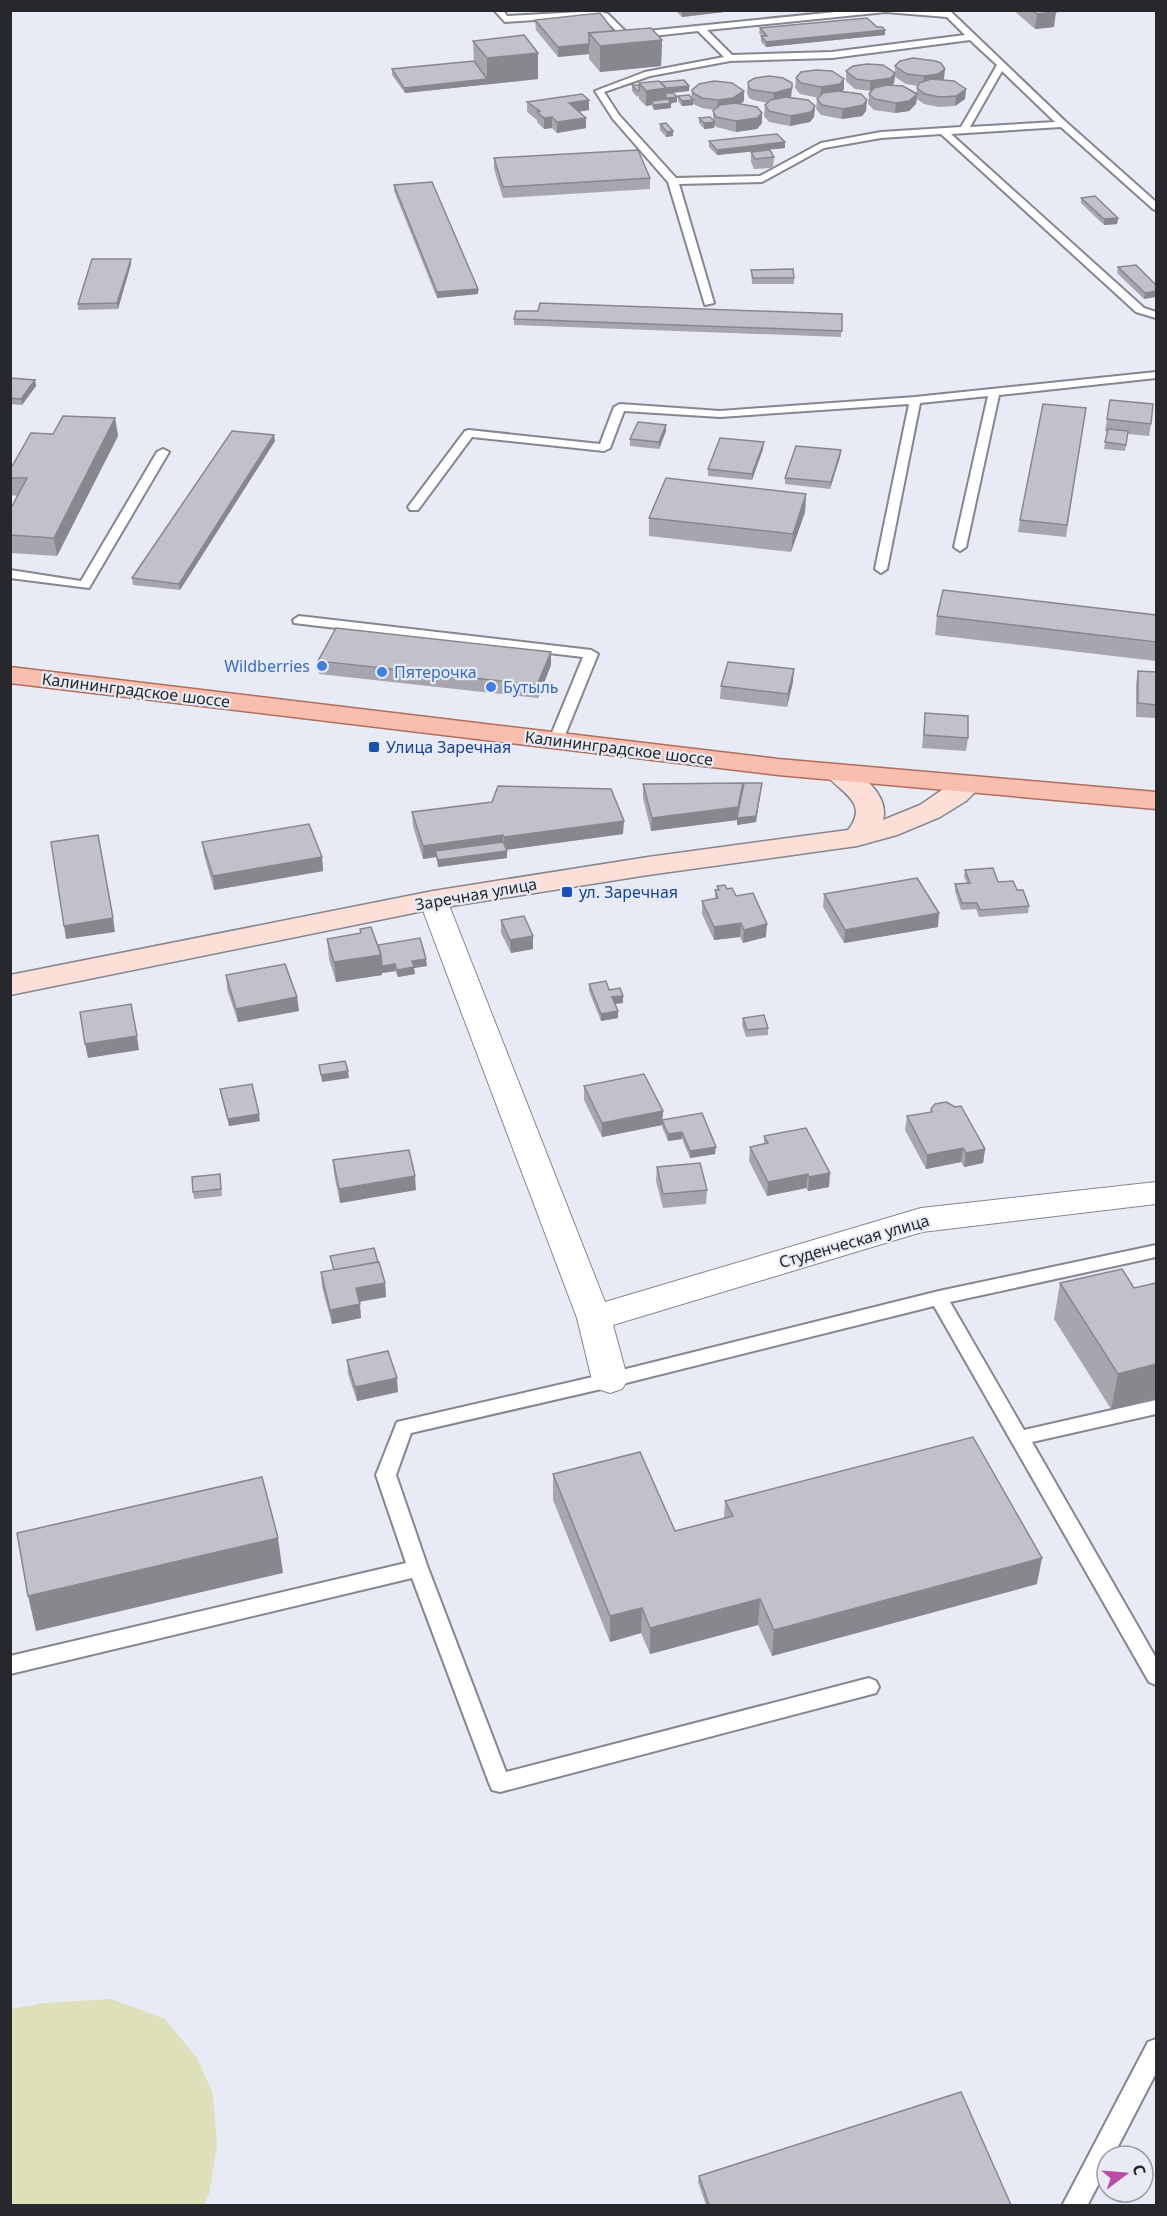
<svg xmlns="http://www.w3.org/2000/svg" width="1167" height="2216" font-family="'Noto Sans',sans-serif">
<rect width="100%" height="100%" fill="#e8ebf5"/>
<path fill="#dde0b8" d="M111,1999L165,2019L197,2058L213,2094L217,2146L209,2194L204,2205H11V2009L45,2003Z"/>
<g fill="none" stroke-linecap="round" stroke-linejoin="round">
<g stroke="#848690" stroke-width="4">
<g id="service">
<path d="M494,10H503L507,16L598,11L608,14L627,33L855,10H949L1066,122L1156,202V210L1153,209L1061,127L951,134L1144,308L1156,312V318L1136,312L941,134L881,138L824,148L762,182L679,184L714,303L705,305L668,182L613,119L595,91L645,72L724,57L698,31L625,39L605,20L597,16L505,22ZM886,12L947,17L965,35L832,52L732,55L707,30ZM970,40L997,65L961,127L881,132L821,143L760,176L676,178L619,115L604,92L650,76L730,61L832,58ZM1002,71L1055,122L970,127Z"/>
<path d="M1156,372V378L999,395L966,547L960,551L954,547L988,396L920,403L887,569L881,573L875,569L909,404L720,417L624,411L610,448L604,451L472,437L418,510H410L408,507L465,431L469,430L600,444L614,407L620,404L720,411L915,397Z"/>
<path d="M163,449L169,452L89,588L10,578V570L81,581L157,452Z"/>
<path d="M299,616L591,650L598,654L563,740L556,744L549,740L583,657L294,623L293,620Z"/>
<path d="M1156,1245V1257L950,1302L1024,1430L1156,1400V1414L1032,1442L1156,1658V1685L1149,1682L934,1306L610,1387L411,1433L396,1475L428,1568L506,1772L869,1678L876,1681L879,1687L876,1693L500,1792L492,1790L489,1783L412,1578L10,1674V1656L406,1563L376,1475L397,1422L610,1373L939,1291Z"/>
<path d="M1156,2039V2073L1113,2156H1107V2168L1087,2206H1062L1148,2042Z"/>
</g>
</g>
<g stroke="#848690" stroke-width="2">
<path id="minor" d="M433,891L443,894L447,900L605,1302L921,1208L1156,1182V1204L922,1232L613,1325L628,1380L622,1389L610,1393L598,1389L592,1380L577,1318L419,900L423,894Z"/>
</g>
<g stroke="#848690" stroke-width="3">
<path id="secondary" d="M839,765C860,770 890,796 883,820L920,805L958,779L968,777L978,779L982,785L966,801L940,817L897,835L857,846L648,875L433,909L10,995V975L433,891L648,857L848,830C871,801 838,792 825,773L829,767Z"/>
</g>
<g stroke="#ad6e5c" stroke-width="3">
<path id="primary" d="M10,667L778,759L1156,792V809L778,775L10,683Z"/>
</g>
<use href="#service" fill="#fff" fill-rule="evenodd"/>
<use href="#minor" fill="#fff" fill-rule="evenodd"/>
<use href="#secondary" fill="#fcdfd6" fill-rule="evenodd"/>
<use href="#primary" fill="#f9bead" fill-rule="evenodd"/>
</g>
<g fill="#a7a6af" fill-rule="evenodd">
<path d="M675,10H741L682,17Z"/>
<path d="M1013,10H1054V27L1035,29Z"/>
<path d="M535,20L614,31L662,40L661,66L600,72L589,59V54L558,57L536,30Z"/>
<path d="M877,27L885,30V35L766,47L761,42V36H763L759,33L760,28Z"/>
<path d="M473,41L538,79L405,93L392,75V69L474,61Z"/>
<path d="M895,66L944,79L943,80L966,89L965,99L955,106L939,107L924,104L917,99L916,104L909,111L895,113L874,110L868,104L869,94L871,91L855,89L846,81V71L895,73ZM895,77L906,84L918,86L916,93L892,86L894,83Z"/>
<path d="M796,78L844,89L842,92L866,111L862,116L842,119L821,115L816,109L817,99L819,98L800,94L795,88Z"/>
<path d="M660,82L689,86V91L673,93L677,102L671,103V108L654,110L651,105L646,106L639,99V96L637,97L632,91V85H639V83Z"/>
<path d="M748,82L815,106L814,117L810,122L790,126L769,122L764,116L765,105L768,103L753,100L749,98L747,93Z"/>
<path d="M692,90L744,101L740,104L762,123L757,129L736,132L716,127L715,125L714,128L704,129L699,123V118L713,120V111L714,110L702,108L693,104V105L682,106L678,101V96L691,98Z"/>
<path d="M527,102L589,110L579,112L586,128L557,133L552,128L544,129L537,122V120L527,112Z"/>
<path d="M660,124L673,131V136L666,137L660,130Z"/>
<path d="M709,141L785,148L717,155L709,147Z"/>
<path d="M751,152L774,157L773,168L754,169L751,162Z"/>
<path d="M494,158L650,178V189L503,198L494,169Z"/>
<path d="M394,185L478,289V294L437,298L394,191Z"/>
<path d="M1081,198L1118,218L1117,224L1104,225L1081,203Z"/>
<path d="M131,259V264L118,309L78,310V304Z"/>
<path d="M1118,267L1156,285L1144,299L1117,273Z"/>
<path d="M751,270L794,278V284H752Z"/>
<path d="M538,311L842,314L841,337L514,325V319Z"/>
<path d="M10,378L35,380L36,386L22,405L10,404Z"/>
<path d="M1110,400L1151,424L1149,436L1128,434L1125,451L1104,449L1107,432L1105,431Z"/>
<path d="M1086,408L1066,537L1018,532L1020,520Z"/>
<path d="M115,418L118,436L57,556L10,553V510L18,496L10,495V470L53,434Z"/>
<path d="M666,425V431L659,449L630,446V439Z"/>
<path d="M274,435L275,441L180,590L133,585L132,578Z"/>
<path d="M763,449L752,480L708,476V469Z"/>
<path d="M841,450L840,457L830,489L785,484V478Z"/>
<path d="M806,494L805,512L791,552L649,536V518Z"/>
<path d="M1156,615V661L935,635L937,616Z"/>
<path d="M551,652V665L538,698L319,674L318,661Z"/>
<path d="M1138,671L1156,672V718L1136,717V684Z"/>
<path d="M793,682L787,707L720,699L721,686Z"/>
<path d="M925,713L968,738L966,751L922,748Z"/>
<path d="M762,783L756,822L737,825V820L651,831L643,798V784L742,790Z"/>
<path d="M412,812L623,834L506,850L507,858L438,867L436,857L423,859L413,826Z"/>
<path d="M202,842L322,857L323,871L214,890L204,855Z"/>
<path d="M965,870L998,882L1017,890L1029,906L1028,913L979,917L976,909L961,910L955,891V884L967,883L964,877Z"/>
<path d="M717,886L727,889L736,896L766,937L743,943L740,937L714,940L702,914V901L715,899V890H717Z"/>
<path d="M824,894L938,927L844,943L823,907Z"/>
<path d="M501,920L533,949L511,953L501,933Z"/>
<path d="M360,929L378,945L427,966L414,968L415,974L398,977L395,971L382,973V975L336,982L329,959L327,939L360,934Z"/>
<path d="M226,975L297,997L299,1011L238,1022L227,989Z"/>
<path d="M589,984L609,990L623,996V1003L615,1004L618,1011V1018L601,1021L589,991Z"/>
<path d="M743,1018L768,1028V1035L746,1037L742,1025Z"/>
<path d="M584,1086L663,1111L662,1120L715,1154L690,1158L682,1139L668,1141L662,1127V1125L602,1137L584,1100Z"/>
<path d="M220,1089L260,1121L229,1126L221,1096Z"/>
<path d="M931,1109L985,1149L983,1163L964,1167L961,1162L926,1169L905,1130L907,1116L930,1112Z"/>
<path d="M764,1136L829,1187L808,1191L806,1188L767,1196L749,1161L750,1147L764,1144Z"/>
<path d="M333,1160L416,1190L340,1203L334,1174Z"/>
<path d="M657,1167L707,1190L706,1204L663,1208L656,1181Z"/>
<path d="M220,1174L222,1196L194,1199L193,1192Z"/>
<path d="M330,1256L378,1262L385,1283L386,1297L359,1302L361,1318L332,1324L322,1287L321,1272L333,1270Z"/>
<path d="M1060,1283L1134,1288L1156,1283L1111,1409L1054,1319Z"/>
<path d="M347,1360L398,1392L357,1401L348,1374Z"/>
<path d="M553,1474L675,1531L724,1518L725,1501L1037,1584L772,1656L758,1625L650,1654L641,1633L610,1642L553,1500Z"/>
<path d="M699,2176L1011,2205H706L698,2182Z"/>
</g>
<g fill="#88878e">
<path d="M693,10H741L682,17V12Z"/>
<path d="M1056,12L1054,27L1035,29L1037,14Z"/>
<path d="M885,30V35L766,47V42Z"/>
<path d="M662,40L661,66L600,72V46Z"/>
<path d="M589,44V54L558,57V47Z"/>
<path d="M538,53V79L405,93L404,88L487,79V58Z"/>
<path d="M945,69L944,79L937,84L923,86L924,76Z"/>
<path d="M895,73L894,83L890,88L870,91V81Z"/>
<path d="M844,79V89L840,94L820,98L821,87Z"/>
<path d="M689,86V91L666,93L665,104L651,101V105L646,106V91Z"/>
<path d="M792,88L791,99L773,104L774,93Z"/>
<path d="M966,89L965,99L955,106L956,96Z"/>
<path d="M744,91V101L733,109L717,110L718,100Z"/>
<path d="M917,94L916,104L909,111L895,113L896,103Z"/>
<path d="M677,97V102L667,104V98Z"/>
<path d="M589,100V110L569,113V103Z"/>
<path d="M693,100V105L682,106V101Z"/>
<path d="M867,100L866,111L862,116L842,119L843,109Z"/>
<path d="M671,103V108L654,110V105Z"/>
<path d="M815,106L814,117L810,122L790,126L791,116Z"/>
<path d="M762,113V123L757,129L736,132V121Z"/>
<path d="M552,117V128L544,129V118Z"/>
<path d="M586,118V128L557,133V122Z"/>
<path d="M715,122L714,128L704,129V123Z"/>
<path d="M673,131V136L666,137L667,132Z"/>
<path d="M785,142V148L717,155V150Z"/>
<path d="M11,211L12,217L10,227V216Z"/>
<path d="M1118,218L1117,224L1104,225V219Z"/>
<path d="M131,259V264L118,309L117,303Z"/>
<path d="M478,289V294L437,298V292Z"/>
<path d="M1156,291V297L1144,299L1145,293Z"/>
<path d="M35,380L36,386L22,405L21,399Z"/>
<path d="M115,418L118,436L57,556L54,538Z"/>
<path d="M666,425V431L659,449V442Z"/>
<path d="M274,435L275,441L180,590L179,584Z"/>
<path d="M764,442L763,449L752,480V474Z"/>
<path d="M841,450L840,457L830,489L831,482Z"/>
<path d="M806,494L805,512L791,552L793,534Z"/>
<path d="M551,652V665L538,698L537,685Z"/>
<path d="M794,669L793,682L787,707L788,694Z"/>
<path d="M743,783L742,796L762,783L756,822L737,825V820L651,831L652,818Z"/>
<path d="M624,821L623,834L504,850V837Z"/>
<path d="M503,835V848L435,851L436,857L423,859V846Z"/>
<path d="M507,851V858L438,867V860Z"/>
<path d="M322,857L323,871L214,890L213,876Z"/>
<path d="M939,913L938,927L844,943L845,930Z"/>
<path d="M113,918L115,932L66,939L64,926Z"/>
<path d="M741,923L740,937L714,940V927Z"/>
<path d="M767,924L766,937L743,943L744,930Z"/>
<path d="M533,936V949L511,953L510,940Z"/>
<path d="M381,955L395,964V971L382,973V975L336,982L334,962Z"/>
<path d="M426,959L427,966L414,968L415,974L398,977L397,970L412,961Z"/>
<path d="M623,996V1003L612,1004V997Z"/>
<path d="M297,997L299,1011L238,1022L236,1009Z"/>
<path d="M618,1011V1018L601,1021V1014Z"/>
<path d="M137,1036L139,1050L88,1058L85,1044Z"/>
<path d="M348,1071L349,1078L322,1082L321,1075Z"/>
<path d="M663,1111L662,1125L602,1137V1123Z"/>
<path d="M259,1114L260,1121L229,1126L228,1119Z"/>
<path d="M682,1132V1139L668,1141V1134Z"/>
<path d="M716,1147L715,1154L690,1158V1151Z"/>
<path d="M963,1148L961,1162L926,1169L927,1155Z"/>
<path d="M985,1149L983,1163L964,1167L966,1153Z"/>
<path d="M830,1173L829,1187L808,1191L809,1177Z"/>
<path d="M808,1174L806,1188L767,1196L768,1182Z"/>
<path d="M415,1176L416,1190L340,1203L339,1189Z"/>
<path d="M385,1283L386,1297L357,1302L356,1288Z"/>
<path d="M360,1304L361,1318L332,1324L330,1310Z"/>
<path d="M1156,1364V1398L1111,1409L1118,1374Z"/>
<path d="M397,1378L398,1392L357,1401L355,1387Z"/>
<path d="M278,1538L283,1573L36,1631L28,1596Z"/>
<path d="M1042,1558L1037,1584L772,1656L774,1630Z"/>
<path d="M760,1599L758,1625L650,1654V1628Z"/>
<path d="M642,1608L641,1633L610,1642V1616Z"/>
</g>
<g fill="#c2c1cb" stroke="#88878e" stroke-width="1.5">
<path d="M1032,10H1054L1056,12L1037,14Z"/>
<path d="M600,13L614,31L589,33V44L558,47L535,20Z"/>
<path d="M867,18L877,27H882L885,30L766,42L761,36H767L760,28Z"/>
<path d="M651,28L662,40L600,46L589,33Z"/>
<path d="M524,35L538,53L487,58L473,41Z"/>
<path d="M913,58L936,61L941,63L945,69L938,74L924,76L907,74L895,66L900,61Z"/>
<path d="M474,61L487,79L404,88L392,69Z"/>
<path d="M867,64L883,65L895,73L891,78L870,81L856,79L846,71L853,66Z"/>
<path d="M816,70L832,71L844,79L840,84L821,87L801,83L796,78L801,72Z"/>
<path d="M769,76L783,78L792,83V88L774,93L753,90L749,88L748,82L755,78Z"/>
<path d="M931,79L954,81L966,89L956,96L940,97L925,94L917,88L919,83Z"/>
<path d="M684,80L689,86L666,88L660,82Z"/>
<path d="M659,81L666,88L646,91L639,83Z"/>
<path d="M714,81L732,83L744,91L733,98L718,100L702,98L693,93L692,90L699,84Z"/>
<path d="M632,85H639V91H637Z"/>
<path d="M887,85L903,86L917,94L909,101L896,103L875,99L869,94L874,88Z"/>
<path d="M838,91L861,94L867,100L863,105L843,109L822,105L817,99L823,93Z"/>
<path d="M666,93H673L677,97L667,98L666,97Z"/>
<path d="M582,94L589,100L569,103L586,118L557,122L552,117L544,118L537,112L540,111L527,102Z"/>
<path d="M689,95L693,100L682,101L678,96Z"/>
<path d="M785,97L808,100L815,106L811,112L791,116L769,111L765,105L771,100Z"/>
<path d="M668,99L671,103L654,105L651,101Z"/>
<path d="M735,103L757,107L762,113L757,118L736,121L716,117L713,111L720,105Z"/>
<path d="M710,117L715,122L704,123L699,118Z"/>
<path d="M666,123L673,131L667,132L660,124Z"/>
<path d="M777,134L785,142L717,150L709,141Z"/>
<path d="M638,150L650,178L503,187L494,158Z"/>
<path d="M770,150L774,157L755,159L751,152Z"/>
<path d="M432,182L478,289L437,292L394,185Z"/>
<path d="M1095,196L1118,218L1104,219L1081,198Z"/>
<path d="M92,259H131L117,303L78,304Z"/>
<path d="M1136,265L1156,285V291L1145,293L1118,267Z"/>
<path d="M793,269L794,278H753L751,270Z"/>
<path d="M540,303L842,314V331L514,319L516,311H538Z"/>
<path d="M10,378L35,380L21,399L10,398Z"/>
<path d="M1110,400L1153,404L1151,424L1107,419Z"/>
<path d="M1043,404L1086,408L1067,525L1020,520Z"/>
<path d="M63,416L115,418L54,538L10,535V510L27,478H10V470L31,433L53,434Z"/>
<path d="M638,422L666,425L659,442L630,439Z"/>
<path d="M1108,429L1128,431L1126,445L1105,442Z"/>
<path d="M232,431L274,435L179,584L132,578Z"/>
<path d="M720,438L764,442L752,474L708,469Z"/>
<path d="M796,446L841,450L831,482L785,478Z"/>
<path d="M666,478L806,494L793,534L649,518Z"/>
<path d="M943,590L1156,615V642L937,616Z"/>
<path d="M336,628L551,652L537,685L318,661Z"/>
<path d="M728,662L794,669L788,694L721,686Z"/>
<path d="M1138,671L1156,672V705L1138,703Z"/>
<path d="M925,713L968,716V738L924,735Z"/>
<path d="M743,783L738,807L652,818L643,784Z"/>
<path d="M744,783H762L756,816L737,818Z"/>
<path d="M498,786L611,789L624,821L504,837L503,835L423,846L412,812L492,802Z"/>
<path d="M309,824L322,857L213,876L202,842Z"/>
<path d="M98,835L113,918L64,926L51,842Z"/>
<path d="M503,842L507,851L438,860L435,851Z"/>
<path d="M993,868L998,882L1013,881L1017,890H1023L1029,906L980,910L977,903H962L955,884L970,883L965,870Z"/>
<path d="M917,878L939,913L845,930L824,894Z"/>
<path d="M725,885L727,889L732,888L736,896L753,893L767,924L744,930L741,923L714,927L702,901L718,898L715,890H719L717,886Z"/>
<path d="M524,916L533,936L510,940L501,920Z"/>
<path d="M371,927L381,955L334,962L327,939L361,933L360,929Z"/>
<path d="M420,938L426,959L412,961L414,967L397,970L395,964L382,966L381,955L378,945Z"/>
<path d="M285,964L297,997L236,1009L226,975Z"/>
<path d="M606,981L609,990L620,988L623,996L612,997L618,1011L601,1014L589,984Z"/>
<path d="M131,1004L137,1036L85,1044L80,1012Z"/>
<path d="M764,1015L768,1028L747,1030L743,1018Z"/>
<path d="M345,1061L348,1071L321,1075L319,1065Z"/>
<path d="M644,1074L663,1111L602,1123L584,1086Z"/>
<path d="M252,1084L259,1114L228,1119L220,1089Z"/>
<path d="M946,1102L955,1107L961,1106L985,1149L966,1153L963,1148L927,1155L907,1116L932,1112L931,1109L935,1104Z"/>
<path d="M702,1113L716,1147L690,1151L682,1132L668,1134L662,1120Z"/>
<path d="M806,1128L830,1173L809,1177L808,1174L768,1182L750,1147L768,1143L764,1136Z"/>
<path d="M409,1150L415,1176L339,1189L333,1160Z"/>
<path d="M700,1163L707,1190L663,1194L657,1167Z"/>
<path d="M220,1174L221,1189L193,1192L192,1177Z"/>
<path d="M374,1248L378,1262L334,1270L330,1256Z"/>
<path d="M379,1262L385,1283L356,1288L360,1304L330,1310L321,1272Z"/>
<path d="M1122,1269L1134,1288L1156,1283V1364L1118,1374L1060,1283Z"/>
<path d="M388,1351L397,1378L355,1387L347,1360Z"/>
<path d="M973,1437L1042,1558L774,1630L760,1599L650,1628L642,1608L610,1616L553,1474L640,1452L675,1531L733,1516L725,1501Z"/>
<path d="M262,1477L278,1538L28,1596L17,1533Z"/>
<path d="M961,2092L1011,2205H709L699,2176Z"/>
</g>
<g fill="#3f7fe0" stroke="#e8ebf5" stroke-width="2">
<circle cx="322" cy="666" r="6"/>
<circle cx="382" cy="672" r="6"/>
<circle cx="491" cy="687" r="6"/>
</g>
<g fill="#1a4fb4" stroke="#e8ebf5" stroke-width="2">
<rect x="368" y="741" width="12" height="12" rx="3"/>
<rect x="561" y="886" width="12" height="12" rx="3"/>
</g>
<g text-anchor="middle" dominant-baseline="central" stroke-width="4.5" stroke-linejoin="round" paint-order="stroke">
<g font-size="16" fill="#366cbe" stroke="#e8ebf5" text-anchor="start">
<text x="310" y="666" text-anchor="end">Wildberries</text>
<text x="394" y="672">Пятерочка</text>
<text x="503" y="687">Бутыль</text>
</g>
<g font-size="16" fill="#27282c" stroke="#e8ebf5">
<text transform="translate(136 690) rotate(7)">Калининградское шоссе</text>
<text transform="translate(619 748) rotate(7)">Калининградское шоссе</text>
<text transform="translate(476 894) rotate(-10)">Заречная улица</text>
<text transform="translate(854 1241) rotate(-16)">Студенческая улица</text>
</g>
<g font-size="16" fill="#164399" stroke="#e8ebf5" text-anchor="start">
<text x="386" y="747">Улица Заречная</text>
<text x="579" y="892">ул. Заречная</text>
</g>
</g>
<rect width="1167" height="2216" fill="none" stroke="#27282c" stroke-width="24"/>
<g transform="translate(1125 2174) rotate(74)"><circle r="28" fill="#e8ebf5" stroke="#9b9da5" stroke-width="1.5"/>
<path d="M0-4.5L10 22L0 15L-10 22Z" fill="#bb4ba9"/>
<text y="-9" font-size="16" font-weight="bold" text-anchor="middle" fill="#27282c">С</text>
</g>
</svg>
